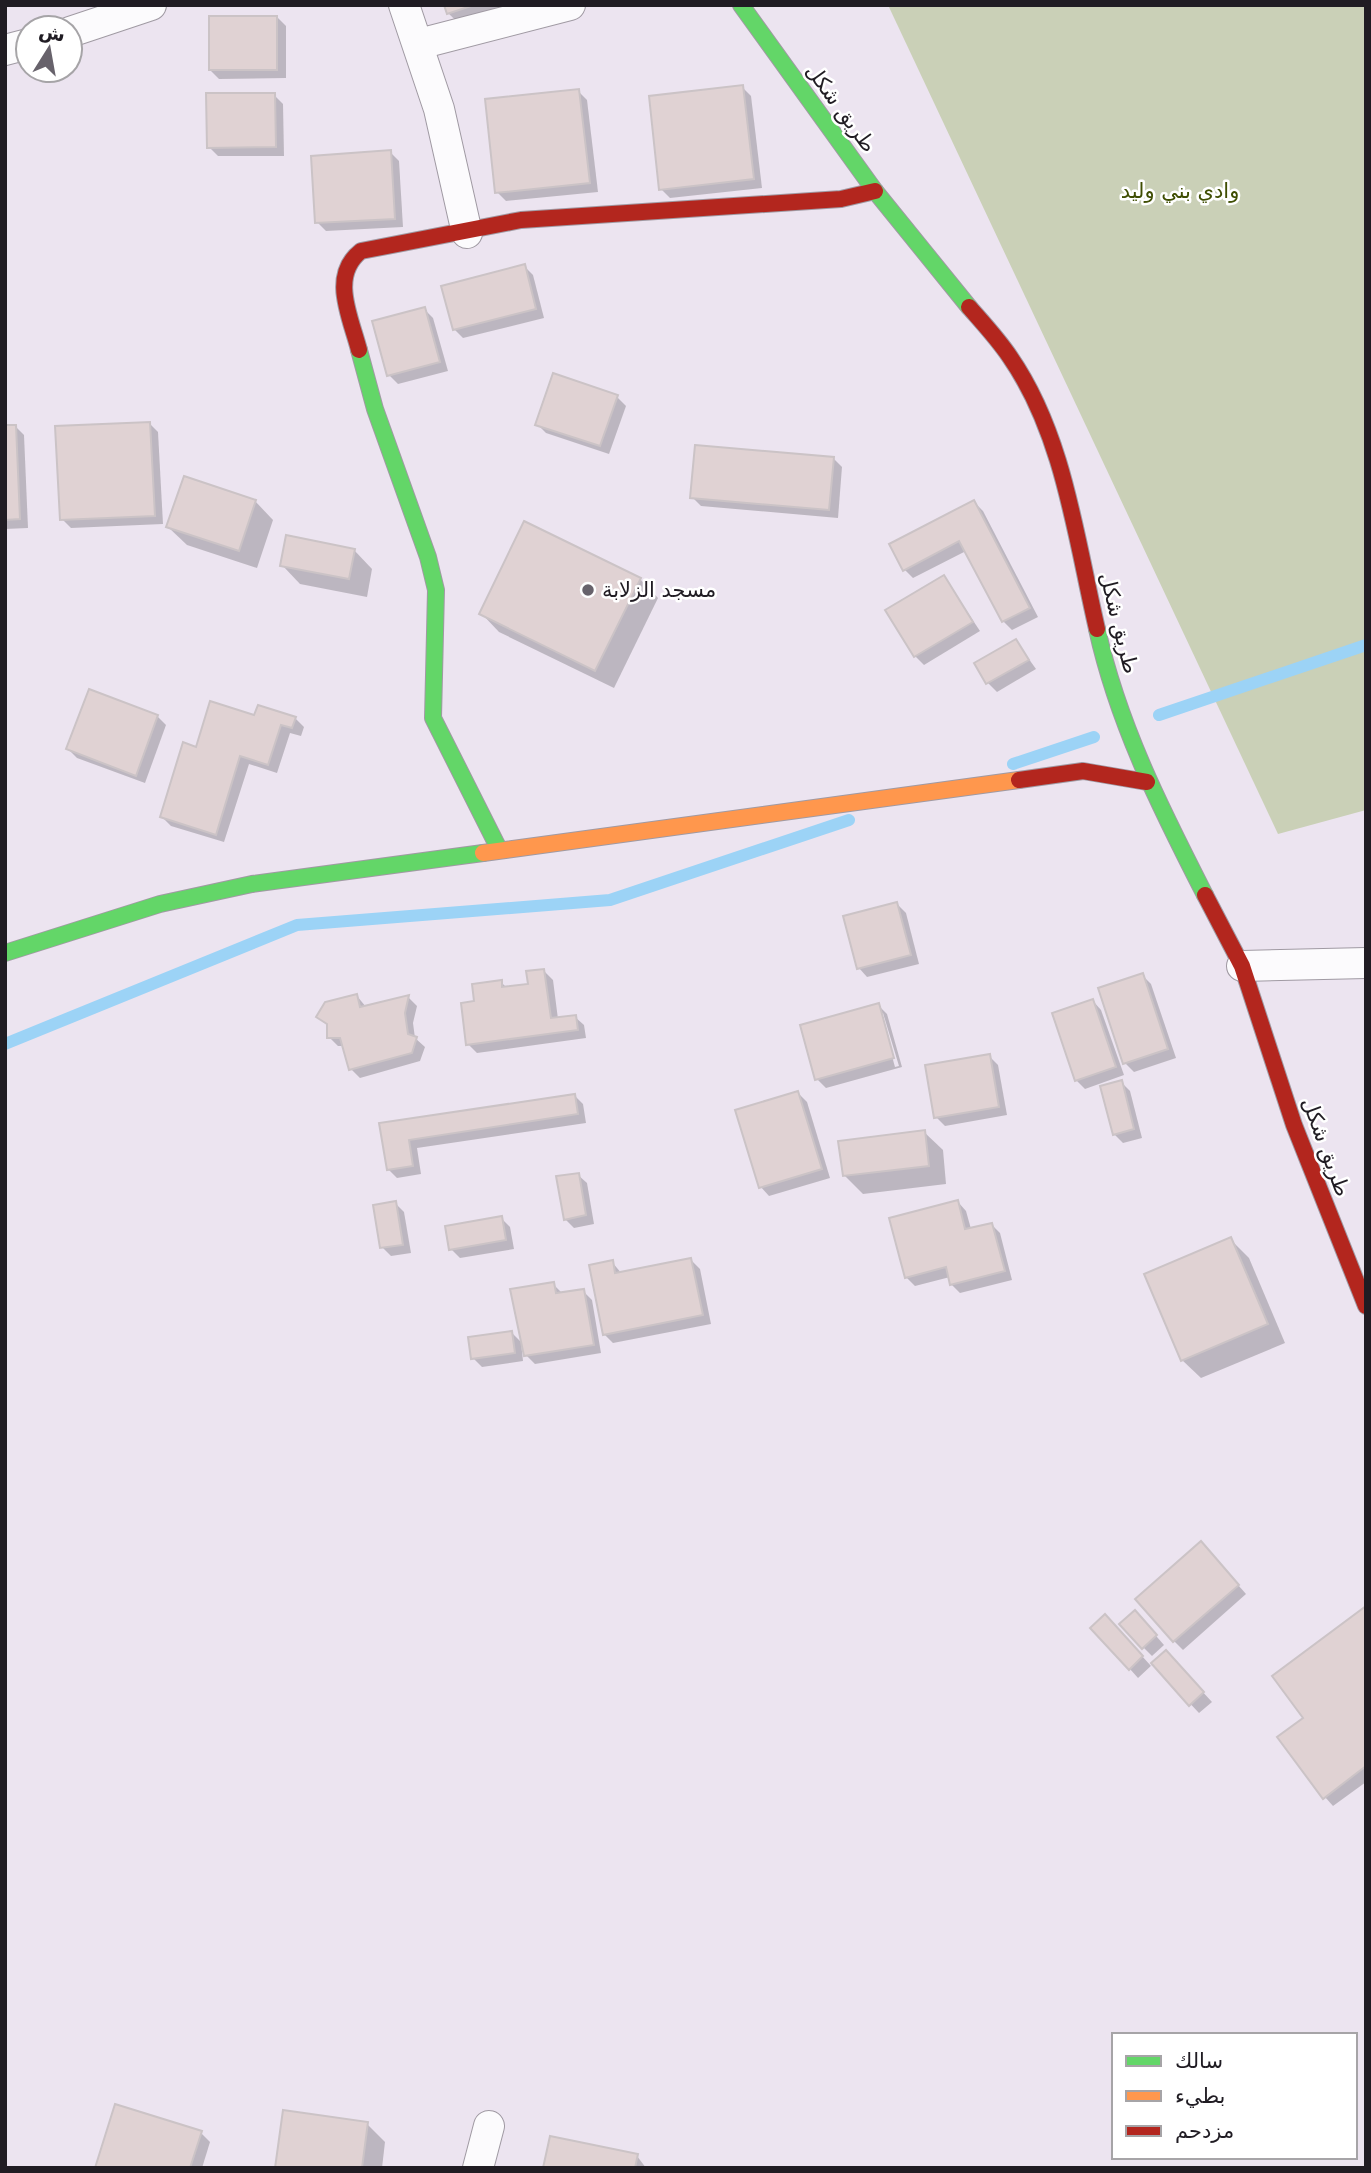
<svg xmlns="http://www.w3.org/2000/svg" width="1371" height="2173" font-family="'DejaVu Sans','Noto Sans Arabic',sans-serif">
<rect width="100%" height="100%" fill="#ece4f0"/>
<path fill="#cad0b7" d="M888,5H1366V810L1278,834Z"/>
<g fill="#0003" fill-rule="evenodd">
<path d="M446,5H561L476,40L448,13Z"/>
<path d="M277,17L286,26V78L219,79L210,70Z"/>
<path d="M742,87L751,96L762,188L670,198L661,189Z"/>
<path d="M578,91L587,100L598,192L506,201L497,192Z"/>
<path d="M274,95L283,104L284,156H218L209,147Z"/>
<path d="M390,152L399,161L403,227L326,231L317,222Z"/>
<path d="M524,266L533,275L544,318L463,338L454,329Z"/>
<path d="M424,309L433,318L448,371L398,384L389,375Z"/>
<path d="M617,397L626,406L609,454L546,433L537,424Z"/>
<path d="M149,423L158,432L163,524L71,528L62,519Z"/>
<path d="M15,426L24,435L28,528L5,529V427Z"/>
<path d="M833,458L842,467L838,518L701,506L692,497Z"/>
<path d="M255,501L273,520L257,568L187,545L168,527Z"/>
<path d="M974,502L983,511L1038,617L1012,630L1003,621L966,551L913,578L904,569Z"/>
<path d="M354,550L372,569L367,597L300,584L282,565Z"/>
<path d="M944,577L980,631L924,665L915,656Z"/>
<path d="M640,579L658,598L614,688L499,632L481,613Z"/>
<path d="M1016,641L1036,669L997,692L988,683Z"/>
<path d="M157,716L166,725L145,783L77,758L68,749Z"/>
<path d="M295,718L304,727L301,736L290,733L277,773L249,764L224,842L171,826L162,817L197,749Z"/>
<path d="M897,904L906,913L919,964L867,977L859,968Z"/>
<path d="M544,971L553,980L558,1019L575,1017L584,1025L586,1038L477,1053L468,1044L476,1002L501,982L508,989L530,986Z"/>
<path d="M1142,975L1151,984L1176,1058L1134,1072L1125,1063Z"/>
<path d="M357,996L366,1007L408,997L417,1006L413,1023L415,1038L425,1047L420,1061L360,1078L351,1069L344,1046H338L329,1037V1027L318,1017Z"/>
<path d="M1093,1001L1101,1010L1124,1075L1085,1089L1076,1080Z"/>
<path d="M878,1005L887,1014L902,1067L826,1088L817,1079ZM880,1013H883L899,1066L895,1067Z"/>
<path d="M989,1056L998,1065L1007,1115L945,1126L936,1117Z"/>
<path d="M1121,1082L1130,1091L1142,1138L1123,1143L1114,1134Z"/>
<path d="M798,1093L807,1102L830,1178L769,1196L761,1187Z"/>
<path d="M574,1095L583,1104L586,1123L417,1148L421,1174L397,1178L388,1169L381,1125Z"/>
<path d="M924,1132L943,1150L946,1184L863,1194L844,1175Z"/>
<path d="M578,1175L587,1183L594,1224L574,1228L565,1219Z"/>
<path d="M958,1202L966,1211L971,1229L991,1224L1000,1233L1012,1280L960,1293L951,1284L950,1277L915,1286L906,1277Z"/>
<path d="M395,1203L404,1212L411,1253L391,1256L382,1247Z"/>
<path d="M501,1218L510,1227L514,1249L460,1258L451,1249Z"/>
<path d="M1230,1239L1249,1258L1285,1343L1201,1378L1182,1360Z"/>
<path d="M691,1260L700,1269L711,1324L613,1343L604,1334L612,1262L622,1274Z"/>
<path d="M553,1284L562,1293L583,1291L592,1300L601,1353L535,1364L526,1355Z"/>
<path d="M511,1332L521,1342L523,1361L482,1367L473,1358Z"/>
<path d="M1209,1552L1246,1594L1183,1650L1174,1641Z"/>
<path d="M1366,1608V1782L1333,1806L1325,1797L1305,1718Z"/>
<path d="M1143,1621L1164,1645L1152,1656L1143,1647Z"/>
<path d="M1114,1625L1151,1666L1166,1652L1212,1702L1199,1713L1153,1664L1138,1678L1130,1669Z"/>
<path d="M367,2124L385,2142L382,2168H277Z"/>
<path d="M201,2133L210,2142L202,2168H97Z"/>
<path d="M637,2156L646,2168H545Z"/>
</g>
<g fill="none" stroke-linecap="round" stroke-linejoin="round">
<g stroke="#9cd3f6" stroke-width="12">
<path d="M1159,715L1366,645"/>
<path d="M1013,764L1094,737"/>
<path d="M5,1044L297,925L610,900L849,820"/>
</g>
</g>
<g fill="#e0d2d3" stroke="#cbc3c6" stroke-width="2">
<path d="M444,5H474L447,14Z"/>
<rect x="209" y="16" width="68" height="54"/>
<path d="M743,85L754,179L659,190L649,96Z"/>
<path d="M579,89L590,183L495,193L485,99Z"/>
<path d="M206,93H275L276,147L207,148Z"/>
<path d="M391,150L395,219L315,223L311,156Z"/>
<path d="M525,264L536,309L453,330L441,286Z"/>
<path d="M425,307L440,362L387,376L372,321Z"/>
<path d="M553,373L618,395L600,446L535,425Z"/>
<path d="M150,422L155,516L60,520L55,426Z"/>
<path d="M5,425H16L20,519L5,520Z"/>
<path d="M695,445L834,457L829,510L690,498Z"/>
<path d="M184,476L256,500L239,551L166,527Z"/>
<path d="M974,500L1030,608L1002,622L959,541L903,571L889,544Z"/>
<path d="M524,521L641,578L595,671L479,614Z"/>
<path d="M286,535L355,549L349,579L280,566Z"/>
<path d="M944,575L973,622L914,657L885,610Z"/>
<path d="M1016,639L1029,660L986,684L974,663Z"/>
<path d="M89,689L158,715L136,776L66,749Z"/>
<path d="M210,701L254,715L258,705L296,717L292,728L281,725L268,765L240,756L216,835L160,817L183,742L196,747Z"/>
<path d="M897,902L911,955L857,969L843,916Z"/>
<path d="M544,969L551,1018L576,1015L578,1030L466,1045L461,1003L474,1001L472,984L502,980V987L528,984L526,971Z"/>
<path d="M1143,973L1168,1049L1123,1064L1098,988Z"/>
<path d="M357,994L360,1007L409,995L405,1013L408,1034L417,1037L412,1053L349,1070L340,1038H327V1024L316,1017L325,1002Z"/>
<path d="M1093,999L1116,1067L1075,1081L1052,1013Z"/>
<path d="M879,1003L894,1058L815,1080L800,1025Z"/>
<path d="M990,1054L999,1107L934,1118L925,1065Z"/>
<path d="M1122,1080L1134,1129L1113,1135L1100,1086Z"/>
<path d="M798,1091L822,1169L759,1188L735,1110Z"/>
<path d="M575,1094L578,1114L409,1140L413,1166L387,1170L379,1123Z"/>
<path d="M925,1130L929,1166L843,1176L838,1141Z"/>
<path d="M579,1173L586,1215L564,1220L556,1176Z"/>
<path d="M958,1200L965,1229L992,1223L1005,1271L950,1285L946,1267L905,1278L889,1218Z"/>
<path d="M396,1201L403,1245L380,1248L373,1205Z"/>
<path d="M502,1216L506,1240L449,1250L445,1226Z"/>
<path d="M1231,1237L1268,1324L1181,1361L1144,1274Z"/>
<path d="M691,1258L703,1315L603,1335L589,1265L613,1260L615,1273Z"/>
<path d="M554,1282L556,1293L584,1289L594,1345L524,1356L510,1289Z"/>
<path d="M512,1331L515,1353L471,1359L468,1337Z"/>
<path d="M1201,1541L1239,1585L1173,1642L1135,1599Z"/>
<path d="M1366,1606V1766L1323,1799L1277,1737L1303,1718L1272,1676Z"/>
<path d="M1135,1610L1157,1635L1142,1649L1119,1624Z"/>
<path d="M1105,1614L1143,1656L1129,1670L1090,1628Z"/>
<path d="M1166,1650L1204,1692L1189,1706L1151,1663Z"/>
<path d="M115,2104L202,2131L190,2168H95Z"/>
<path d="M283,2110L368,2122L362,2168H275Z"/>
<path d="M550,2136L638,2154L635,2168H543Z"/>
</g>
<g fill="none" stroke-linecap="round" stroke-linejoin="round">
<g stroke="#a09aa3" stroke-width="32">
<g id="street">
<path d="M404,5L439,109L467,233"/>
<path d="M70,32L151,5"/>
<path d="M419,44L570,5"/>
<path d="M5,50L28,44"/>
<path d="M1242,966L1366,963"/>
<path d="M478,2168L489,2126"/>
</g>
</g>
<g stroke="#a09aa3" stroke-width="18">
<g id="fast">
<path d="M741,5L875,191L969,307"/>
<path d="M359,350L375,409L428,557L436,590L433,718L499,849"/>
<path d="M1097,629C1118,724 1161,809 1205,895"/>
<path d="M5,953L160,904L252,884L483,853"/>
</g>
</g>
<g stroke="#a09aa3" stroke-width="18">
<path id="slow" d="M483,853L1019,780"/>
</g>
<g stroke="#a09aa3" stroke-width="18">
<g id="jam">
<path d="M969,307C983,323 998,339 1010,357C1064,435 1076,539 1097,629"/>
<path d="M359,350C351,318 329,276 361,251L521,220L841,199L875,191"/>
<path d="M1019,780L1083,771L1147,782"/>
<path d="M1205,895L1242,966L1294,1125L1366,1306"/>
</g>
</g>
<use href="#street" stroke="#fcfbfd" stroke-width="30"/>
<use href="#fast" stroke="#63d668" stroke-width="16"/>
<use href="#slow" stroke="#ff974d" stroke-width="16"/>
<use href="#jam" stroke="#b3261e" stroke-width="16"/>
</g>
<circle fill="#67626b" stroke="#fff" stroke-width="2.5" cx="588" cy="590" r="7"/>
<g text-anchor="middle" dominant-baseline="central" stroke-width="5" stroke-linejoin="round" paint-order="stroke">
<g font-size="21" fill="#201c23" stroke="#fff">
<text transform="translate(841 108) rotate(54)">طريق شكل</text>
<text transform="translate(1119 623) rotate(76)">طريق شكل</text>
<text transform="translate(1326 1147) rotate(70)">طريق شكل</text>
</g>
<g font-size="21" fill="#3f4e03" stroke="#fff">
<text x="1180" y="191">وادي بني وليد</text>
</g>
<g font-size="21" fill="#201c23" stroke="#fff" text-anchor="start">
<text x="602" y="590">مسجد الزلابة</text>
</g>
</g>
<rect width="1371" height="2173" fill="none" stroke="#201c23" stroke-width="14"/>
<rect x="1112" y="2033" width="245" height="126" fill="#ffffff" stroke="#a6a4a7" stroke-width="2"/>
<rect x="1126" y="2056" width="35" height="10" fill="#63d668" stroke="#a6a4a7" stroke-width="2"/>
<text x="1175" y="2068" font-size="21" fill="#201c23">سالك</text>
<rect x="1126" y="2091" width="35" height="10" fill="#ff974d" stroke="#a6a4a7" stroke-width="2"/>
<text x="1175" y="2103" font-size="21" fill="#201c23">بطيء</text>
<rect x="1126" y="2126" width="35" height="10" fill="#b3261e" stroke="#a6a4a7" stroke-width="2"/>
<text x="1175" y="2138" font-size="21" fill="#201c23">مزدحم</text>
<g transform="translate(49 49) rotate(11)"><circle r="33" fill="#ffffff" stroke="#a6a4a7" stroke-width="2"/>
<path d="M0-5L12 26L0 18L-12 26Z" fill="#67626b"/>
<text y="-10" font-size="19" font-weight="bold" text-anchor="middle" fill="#201c23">ش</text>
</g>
</svg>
